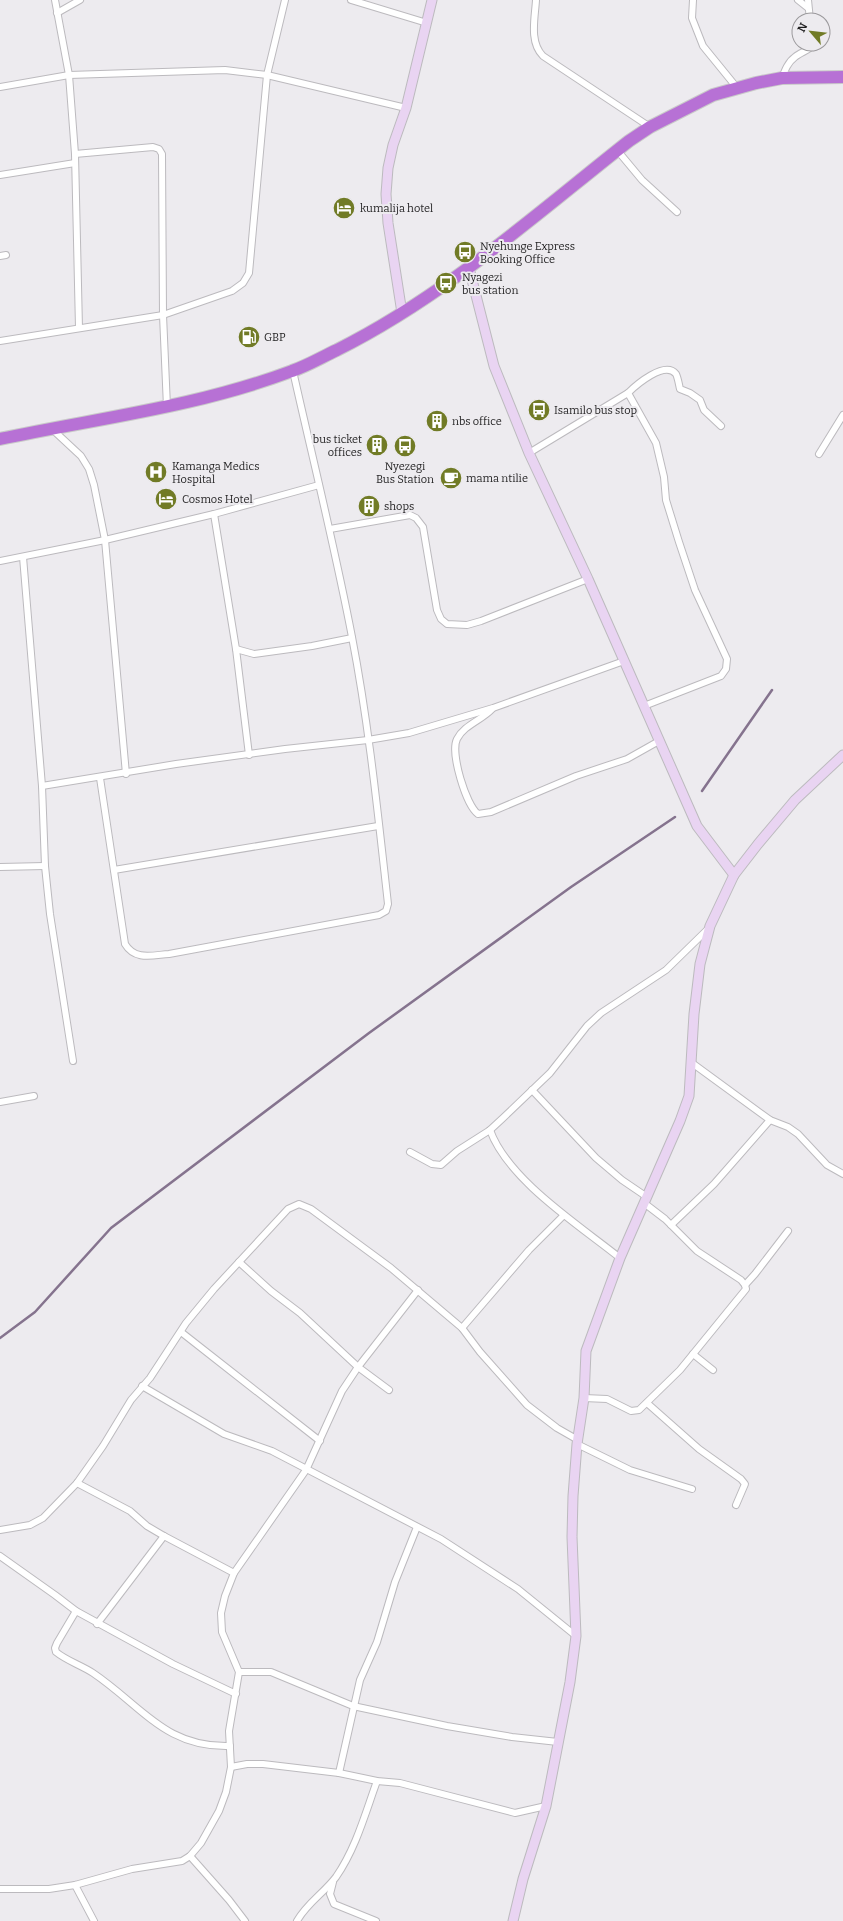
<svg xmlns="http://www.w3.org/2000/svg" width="843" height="1921" font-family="Bitter,serif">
<rect width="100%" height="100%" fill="#edebef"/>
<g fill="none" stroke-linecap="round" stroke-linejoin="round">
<g stroke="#85738e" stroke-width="2.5">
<path d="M702,791L772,690"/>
<path d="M0,1338L35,1312L111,1228L369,1033L571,887L675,817"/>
</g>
<g stroke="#bcbabe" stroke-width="8">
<g id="street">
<path d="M55,0L69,75L75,154L79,328"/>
<path d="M351,0L427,23"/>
<path d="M536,0C535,18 529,42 543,56L650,127"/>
<path d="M693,0L692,18L703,46L738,89"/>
<path d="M798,0L808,8"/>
<path d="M808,0L810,20"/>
<path d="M57,13L80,0"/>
<path d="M782,78C785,70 788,62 795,57C801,52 810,50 814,44"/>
<path d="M0,87L69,75L225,70L267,75L406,108"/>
<path d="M617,150L642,180L677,212"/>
<path d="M75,154L153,147L159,149L162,154L163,315L167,407"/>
<path d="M0,175L75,163"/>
<path d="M0,256L6,255"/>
<path d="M0,341L163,315L232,291L243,283L249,273L267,75L285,0"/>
<path d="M628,393C636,385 665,360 676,374C678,378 679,385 680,389L690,393L700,400L704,410L721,426"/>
<path d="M52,429L81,456L89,469L94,485L105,540L126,774"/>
<path d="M529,453L628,393L656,443L664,477L666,500L679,542L695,590L727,659L726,669L721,676L644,706"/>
<path d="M819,454L843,415"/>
<path d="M214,514L236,649L249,755"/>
<path d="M330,529L410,515L416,518L423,527L437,610L441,619L447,624L467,625L481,621L588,579"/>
<path d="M23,557L42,786L45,866L50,914L73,1061"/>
<path d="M0,561L105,540L214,514L319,485"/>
<path d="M236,649L254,654L312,646L352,638"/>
<path d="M492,709C482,720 464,725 457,739C450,753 466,805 478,814L491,812L576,776L627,759L659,741"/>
<path d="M100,778L125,944C135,961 153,955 169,954L379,915L386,911L388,904C378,815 369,725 352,637C335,548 313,460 293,371"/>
<path d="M42,786L176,764L285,749L368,740L409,733L493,708L624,661"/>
<path d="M0,867L45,866"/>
<path d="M114,870L378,826"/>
<path d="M692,1063L770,1120L788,1127L798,1134L827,1165L843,1174"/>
<path d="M532,1090L596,1158L622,1180L647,1197"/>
<path d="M0,1102L34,1096"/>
<path d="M490,1130C508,1180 579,1225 620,1258"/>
<path d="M410,1152L432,1164L441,1165L457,1151L490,1130L503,1118L550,1073L587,1026L601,1013L666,970L708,929"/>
<path d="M671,1225L714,1184L770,1120"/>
<path d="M239,1262L271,1291L300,1313L358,1367L389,1390"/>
<path d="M745,1285L755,1274L788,1231"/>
<path d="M462,1328L529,1250L563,1216"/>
<path d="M181,1332L320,1441"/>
<path d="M693,1354L713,1370"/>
<path d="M142,1386L224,1434L272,1451L441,1539L518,1589L576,1636"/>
<path d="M584,1398L607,1399L631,1411L639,1410L680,1370L746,1289L745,1285L741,1280L697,1251L665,1219L644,1203"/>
<path d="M647,1403L699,1449L741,1479L745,1484L736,1505"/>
<path d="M577,1444L630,1470L692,1489"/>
<path d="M77,1483L130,1511L147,1526L164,1536L234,1573"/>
<path d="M0,1530L30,1525L43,1518L77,1483L103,1446L131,1400L150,1378L186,1323L214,1289L288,1209L299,1204L311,1209L391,1268L462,1328L480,1352L527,1405L557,1428L578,1440"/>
<path d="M0,1556L55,1595L76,1611L173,1664L236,1694"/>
<path d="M76,1611L57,1643L55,1648L56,1652C67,1661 81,1665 93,1673C142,1706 165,1748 230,1746"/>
<path d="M97,1624L164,1536"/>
<path d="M239,1672H271L353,1706L447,1726L512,1737L558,1742"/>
<path d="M231,1767L247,1764H263L339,1773L377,1781L400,1783L515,1813L546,1806"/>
<path d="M339,1773L360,1680L377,1642L395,1582L417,1527"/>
<path d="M190,1856L229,1900L245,1921"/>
<path d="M333,1882L330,1894L334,1904L376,1921"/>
<path d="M75,1885L94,1921"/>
<path d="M0,1889H49L75,1885L132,1869L182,1861L190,1856L201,1843L219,1811L226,1792L231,1767L229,1731L239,1672L222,1632L221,1613L225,1596L234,1573L306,1470L342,1391L358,1367L418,1290"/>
<path d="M297,1921C307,1903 324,1893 336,1877C356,1848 365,1814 377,1781"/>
</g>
</g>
<g stroke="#bcbabe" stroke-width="11">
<g id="secondary">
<path d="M469,268L494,366L529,453L588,579L697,826L734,875"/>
<path d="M402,313L388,223L386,194L388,168L393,145L406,108L432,0"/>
<path d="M513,1921L523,1879L546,1806L570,1682L576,1636L572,1537L573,1496L577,1444L584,1398L586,1351L620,1258L680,1121L689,1096L694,1014L700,964L710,926L734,875L758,844L795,800L843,755"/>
</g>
</g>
<g stroke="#c9c9c9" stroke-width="14">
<path id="highway" d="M0,439C99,418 196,407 292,371C307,366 322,357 337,350C445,296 535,215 629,141L650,127L713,95L756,83L782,78L843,77"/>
</g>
<use href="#street" stroke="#fff" stroke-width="6"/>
<use href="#secondary" stroke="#e9d4f2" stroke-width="9"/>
<use href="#highway" stroke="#b771d5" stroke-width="12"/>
</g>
<defs>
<g id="hotel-disc" transform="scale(1.15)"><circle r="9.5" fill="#717b26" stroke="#edebef"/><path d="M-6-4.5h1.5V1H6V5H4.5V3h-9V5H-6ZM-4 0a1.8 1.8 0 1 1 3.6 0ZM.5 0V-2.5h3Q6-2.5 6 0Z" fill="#fff"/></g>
<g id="bus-disc" transform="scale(1.15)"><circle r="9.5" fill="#717b26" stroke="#edebef"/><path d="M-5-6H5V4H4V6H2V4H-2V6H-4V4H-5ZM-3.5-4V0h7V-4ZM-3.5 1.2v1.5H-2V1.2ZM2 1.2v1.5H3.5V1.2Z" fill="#fff"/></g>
<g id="fuel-disc" transform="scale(1.15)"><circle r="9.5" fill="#717b26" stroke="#edebef"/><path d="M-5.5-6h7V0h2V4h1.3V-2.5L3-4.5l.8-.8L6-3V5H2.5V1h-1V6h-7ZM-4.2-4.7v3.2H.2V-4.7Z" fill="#fff"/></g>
<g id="building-disc" transform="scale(1.15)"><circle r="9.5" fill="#717b26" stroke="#edebef"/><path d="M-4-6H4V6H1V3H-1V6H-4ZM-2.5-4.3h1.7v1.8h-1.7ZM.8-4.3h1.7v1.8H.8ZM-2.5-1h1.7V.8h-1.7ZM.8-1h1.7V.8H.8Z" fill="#fff"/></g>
<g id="hospital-disc" transform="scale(1.15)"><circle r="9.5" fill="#717b26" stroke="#edebef"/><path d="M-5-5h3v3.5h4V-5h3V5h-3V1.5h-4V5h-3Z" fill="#fff"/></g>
<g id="cafe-disc" transform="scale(1.15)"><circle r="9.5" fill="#717b26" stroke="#edebef"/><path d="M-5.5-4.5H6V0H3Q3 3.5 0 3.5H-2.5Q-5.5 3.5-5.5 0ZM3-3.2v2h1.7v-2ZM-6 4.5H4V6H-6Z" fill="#fff"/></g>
</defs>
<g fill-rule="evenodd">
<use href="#hotel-disc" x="344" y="208"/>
<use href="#bus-disc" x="465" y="252"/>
<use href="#bus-disc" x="446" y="283"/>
<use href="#fuel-disc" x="249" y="337"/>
<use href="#bus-disc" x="539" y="410"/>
<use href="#building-disc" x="437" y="421"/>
<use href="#building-disc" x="377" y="445"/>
<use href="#bus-disc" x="405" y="446"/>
<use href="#hospital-disc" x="156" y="472"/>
<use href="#cafe-disc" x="451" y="478"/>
<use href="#hotel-disc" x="166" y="499"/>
<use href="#building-disc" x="369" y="506"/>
</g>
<g text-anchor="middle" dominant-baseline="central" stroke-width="4" stroke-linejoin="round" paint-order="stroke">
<g font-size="11" fill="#1f1e1f" stroke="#edebef" text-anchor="start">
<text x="360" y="208">kumalija hotel</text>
<text x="480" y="246">Nyehunge Express<tspan x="480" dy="13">Booking Office</tspan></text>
<text x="462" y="277">Nyagezi<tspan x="462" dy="13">bus station</tspan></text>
<text x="264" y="337">GBP</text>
<text x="554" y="410">Isamilo bus stop</text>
<text x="452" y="421">nbs office</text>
<text x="362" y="439" text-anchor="end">bus ticket<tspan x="362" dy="13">offices</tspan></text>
<text x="172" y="466">Kamanga Medics<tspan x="172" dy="13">Hospital</tspan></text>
<text x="405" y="466" text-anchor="middle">Nyezegi<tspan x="405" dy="13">Bus Station</tspan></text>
<text x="466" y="478">mama ntilie</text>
<text x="182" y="499">Cosmos Hotel</text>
<text x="384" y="506">shops</text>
</g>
</g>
<g transform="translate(811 32) rotate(298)"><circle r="19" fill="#edebef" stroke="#9b999c"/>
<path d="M0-3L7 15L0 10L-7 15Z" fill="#717b26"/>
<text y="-6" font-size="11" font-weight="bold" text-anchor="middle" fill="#1f1e1f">N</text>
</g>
</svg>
